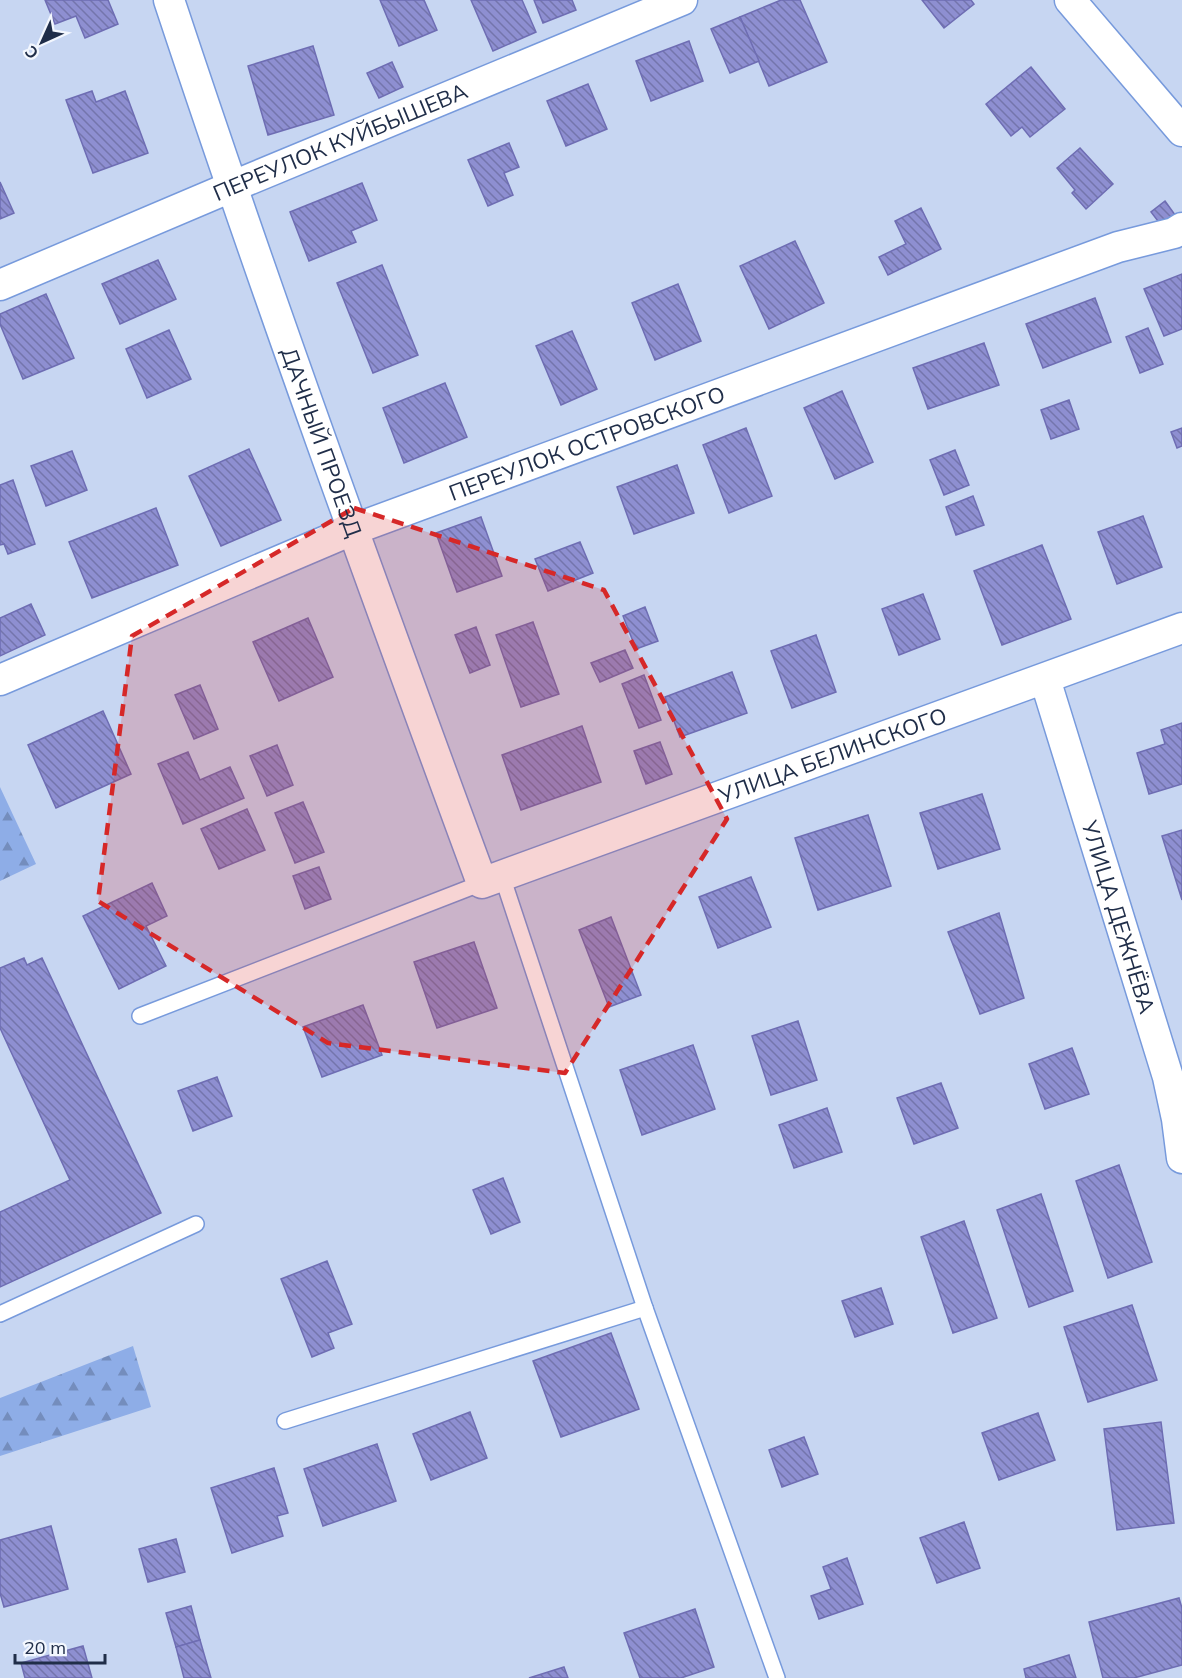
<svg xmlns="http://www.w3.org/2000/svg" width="1182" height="1678" font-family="Mulish,sans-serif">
<defs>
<pattern id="forest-firs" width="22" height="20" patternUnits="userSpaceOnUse" patternTransform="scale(1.5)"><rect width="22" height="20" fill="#8eade7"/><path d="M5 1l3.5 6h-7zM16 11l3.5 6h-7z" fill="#748dbd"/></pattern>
<pattern id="building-back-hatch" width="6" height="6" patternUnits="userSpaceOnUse" patternTransform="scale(1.5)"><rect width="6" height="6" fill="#8e8fd1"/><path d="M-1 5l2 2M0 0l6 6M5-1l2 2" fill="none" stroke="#7475ac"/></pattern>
</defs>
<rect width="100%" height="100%" fill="#c7d6f2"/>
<g fill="url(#forest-firs)">
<path d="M0,787L36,864L0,881Z"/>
<path d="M133,1346L151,1407L0,1456V1398Z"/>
</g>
<g fill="url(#building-back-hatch)" stroke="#6e6db3" stroke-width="1.5">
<path d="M45,0H108L118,24L85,38L76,16L55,24Z"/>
<path d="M380,0H424L437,30L399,46Z"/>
<path d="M471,0H522L536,32L493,51Z"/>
<path d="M534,0H572L576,10L543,23Z"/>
<path d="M781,0H800L827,62L769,86L740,17Z"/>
<path d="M922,0H971L974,4L944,28Z"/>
<path d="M740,17L759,61L730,73L711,29Z"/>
<path d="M689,41L703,81L651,101L636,61Z"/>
<path d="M313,46L334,115L268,135L248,66Z"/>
<path d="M392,62L403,87L379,98L367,73Z"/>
<path d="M1031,67L1065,109L1030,137L1022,127L1011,136L986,104Z"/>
<path d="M588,84L607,129L566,146L547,101Z"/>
<path d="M92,91L96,102L125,91L148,153L93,173L66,100Z"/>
<path d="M509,143L519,167L504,173L513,195L488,206L468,160Z"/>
<path d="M1080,148L1113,184L1086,209L1072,193L1075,190L1057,168Z"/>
<path d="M0,182L14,213L0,219Z"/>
<path d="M362,183L377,220L351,231L356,242L309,261L290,212Z"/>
<path d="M1165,201L1178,219L1164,229L1151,212Z"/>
<path d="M921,208L941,249L888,275L879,257L906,244L895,221Z"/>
<path d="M795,241L824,303L769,329L740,266Z"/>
<path d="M158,260L176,299L120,324L102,284Z"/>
<path d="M382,265L418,355L373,373L337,283Z"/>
<path d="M1182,274V329L1164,336L1144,289Z"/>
<path d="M678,284L701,341L655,360L632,303Z"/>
<path d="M46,294L74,358L23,379L0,324V314Z"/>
<path d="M1095,298L1111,342L1043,368L1026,324Z"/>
<path d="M1148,328L1163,364L1140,373L1126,337Z"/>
<path d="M169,330L191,379L147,398L126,349Z"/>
<path d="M572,331L597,389L561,405L536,346Z"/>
<path d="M984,343L999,385L928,409L913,368Z"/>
<path d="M445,383L467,437L404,463L383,408Z"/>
<path d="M842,391L873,462L835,479L804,408Z"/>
<path d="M1069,400L1079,429L1051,439L1041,410Z"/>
<path d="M746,428L772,496L729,513L703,445Z"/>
<path d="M1182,428V446L1177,448L1171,432Z"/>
<path d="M249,449L281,520L221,546L189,476Z"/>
<path d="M955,450L969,485L944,495L930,460Z"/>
<path d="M72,451L87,490L46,506L31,466Z"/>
<path d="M677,465L694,513L634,534L617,487Z"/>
<path d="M13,480L35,544L8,554L4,544L0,545V485Z"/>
<path d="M973,496L984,525L956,535L946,507Z"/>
<path d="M156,508L178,565L92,598L69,542Z"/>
<path d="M1143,516L1162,567L1117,584L1098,532Z"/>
<path d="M481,517L502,576L457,592L436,533Z"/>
<path d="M580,542L593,573L548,591L535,559Z"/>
<path d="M1042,545L1071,619L1002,645L974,571Z"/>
<path d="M923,594L940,639L899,655L882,609Z"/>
<path d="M31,604L45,635L0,656V618Z"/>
<path d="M645,607L658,641L636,649L623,616Z"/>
<path d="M308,618L333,677L279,701L253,642Z"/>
<path d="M533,622L559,694L521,707L496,635Z"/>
<path d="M476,627L490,665L470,673L455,635Z"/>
<path d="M816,635L836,692L792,708L771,651Z"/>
<path d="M625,650L633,668L600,682L591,663Z"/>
<path d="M732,672L747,713L680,737L665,697Z"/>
<path d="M644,675L661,720L639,728L622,684Z"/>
<path d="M200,685L218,729L194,739L175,695Z"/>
<path d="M103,711L131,774L56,808L28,745Z"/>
<path d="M1182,723V784L1149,794L1137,753L1165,744L1161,730Z"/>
<path d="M582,726L601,782L521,810L502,755Z"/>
<path d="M660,742L672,774L646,784L634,751Z"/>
<path d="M277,745L293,785L267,796L250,756Z"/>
<path d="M188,752L200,780L230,767L244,798L183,824L158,764Z"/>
<path d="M982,794L1000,849L938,869L920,813Z"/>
<path d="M303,802L324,852L295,863L275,813Z"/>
<path d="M247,809L265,850L219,869L201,829Z"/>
<path d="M868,815L891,886L818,910L795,838Z"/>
<path d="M1182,830V900L1162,836Z"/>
<path d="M319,867L331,899L305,909L293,876Z"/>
<path d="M751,877L771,927L718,948L699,897Z"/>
<path d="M152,883L167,916L146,926L166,966L119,989L83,916Z"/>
<path d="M999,913L1024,998L980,1014L948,932Z"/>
<path d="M611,917L641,995L609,1007L579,930Z"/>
<path d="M474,942L497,1008L437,1028L414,962Z"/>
<path d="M24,958L27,965L42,958L161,1213L0,1287V1212L70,1180L0,1028V968Z"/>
<path d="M363,1005L382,1055L322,1077L303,1027Z"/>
<path d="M798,1021L817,1080L771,1095L752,1036Z"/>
<path d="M693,1045L715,1109L642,1135L620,1070Z"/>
<path d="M1072,1048L1089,1094L1045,1109L1029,1064Z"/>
<path d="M217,1077L232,1116L193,1131L178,1091Z"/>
<path d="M941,1083L958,1128L914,1144L897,1098Z"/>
<path d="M827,1108L842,1152L794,1168L779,1125Z"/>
<path d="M1119,1165L1152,1262L1108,1278L1076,1181Z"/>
<path d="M503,1178L520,1222L491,1234L473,1190Z"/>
<path d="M1041,1194L1073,1291L1029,1307L997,1210Z"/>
<path d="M964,1221L997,1318L953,1333L921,1237Z"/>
<path d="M327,1261L352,1324L328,1333L334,1348L312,1357L281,1279Z"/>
<path d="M881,1288L893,1324L855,1337L842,1301Z"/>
<path d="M1132,1305L1157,1380L1088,1402L1064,1327Z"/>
<path d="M611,1333L639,1409L561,1437L533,1361Z"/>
<path d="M470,1412L487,1458L431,1480L413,1434Z"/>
<path d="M1038,1413L1055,1460L999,1480L982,1433Z"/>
<path d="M1161,1422L1174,1523L1117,1530L1104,1429Z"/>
<path d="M804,1437L818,1474L782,1487L769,1450Z"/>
<path d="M377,1444L396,1501L323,1526L304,1469Z"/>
<path d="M274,1468L288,1513L277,1516L283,1536L232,1553L211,1488Z"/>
<path d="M964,1522L980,1568L937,1583L920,1538Z"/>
<path d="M51,1526L68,1589L4,1607L0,1593V1540Z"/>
<path d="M176,1539L185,1572L148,1582L139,1549Z"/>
<path d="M847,1558L863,1604L819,1619L811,1596L831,1589L823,1567Z"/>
<path d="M1179,1598L1182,1608V1665L1134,1678H1103L1089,1622Z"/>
<path d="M191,1606L200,1640L176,1647L166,1613Z"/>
<path d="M695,1609L714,1667L681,1678H640L624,1633Z"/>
<path d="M200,1640L211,1678H184L176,1647Z"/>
<path d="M83,1646L92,1678H25L21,1663Z"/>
<path d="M1069,1655L1076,1678H1026L1024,1669Z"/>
<path d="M564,1667L568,1678H529Z"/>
</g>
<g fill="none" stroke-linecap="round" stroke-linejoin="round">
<g stroke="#779adc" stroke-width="18">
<g id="lane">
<path d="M502,876L645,1308L777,1678"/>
<path d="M140,1016L482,883"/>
<path d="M0,1314L196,1224"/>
<path d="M285,1421L645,1308"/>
</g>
</g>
<g stroke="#779adc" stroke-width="33">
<g id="street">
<path id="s1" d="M169,0C267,296 374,590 482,883L1182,628"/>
<path d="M1070,0L1182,131"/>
<path id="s2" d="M0,285L231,187L682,0"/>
<path id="s3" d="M1045,679L1168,1077L1177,1119L1182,1158"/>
<path id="s4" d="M0,680L352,530L1118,247L1174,233L1182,228"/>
</g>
</g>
<use href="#lane" stroke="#fff" stroke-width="15"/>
<use href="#street" stroke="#fff" stroke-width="30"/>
</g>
<path fill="#d62828" fill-opacity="0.2" stroke="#d62828" stroke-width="4.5" stroke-dasharray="12 8" stroke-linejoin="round" d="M354,508L604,590L727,819L565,1073L328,1043L98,901L132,636Z"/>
<g text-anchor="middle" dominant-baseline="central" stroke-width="6" stroke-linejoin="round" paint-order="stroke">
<g font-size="22" fill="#202e49" stroke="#f3f7fe">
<text stroke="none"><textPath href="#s2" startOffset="369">ПЕРЕУЛОК КУЙБЫШЕВА</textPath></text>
<text stroke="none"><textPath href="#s1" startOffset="468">ДАЧНЫЙ ПРОЕЗД</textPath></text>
<text stroke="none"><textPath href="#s4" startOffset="633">ПЕРЕУЛОК ОСТРОВСКОГО</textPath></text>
<text stroke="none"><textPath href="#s1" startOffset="1310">УЛИЦА БЕЛИНСКОГО</textPath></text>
<text stroke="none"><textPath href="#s3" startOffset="249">УЛИЦА ДЕЖНЁВА</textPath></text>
</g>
</g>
<g transform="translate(42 42) rotate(225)" stroke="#f3f7fe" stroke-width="4.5" paint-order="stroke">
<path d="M0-4.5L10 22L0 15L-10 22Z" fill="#202e49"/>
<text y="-9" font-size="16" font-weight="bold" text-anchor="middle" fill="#202e49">С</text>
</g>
<path d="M15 1654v9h90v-9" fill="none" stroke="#202e49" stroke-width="3"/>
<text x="24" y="1654" font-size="18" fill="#202e49" stroke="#f3f7fe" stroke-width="4.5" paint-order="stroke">20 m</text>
</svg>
